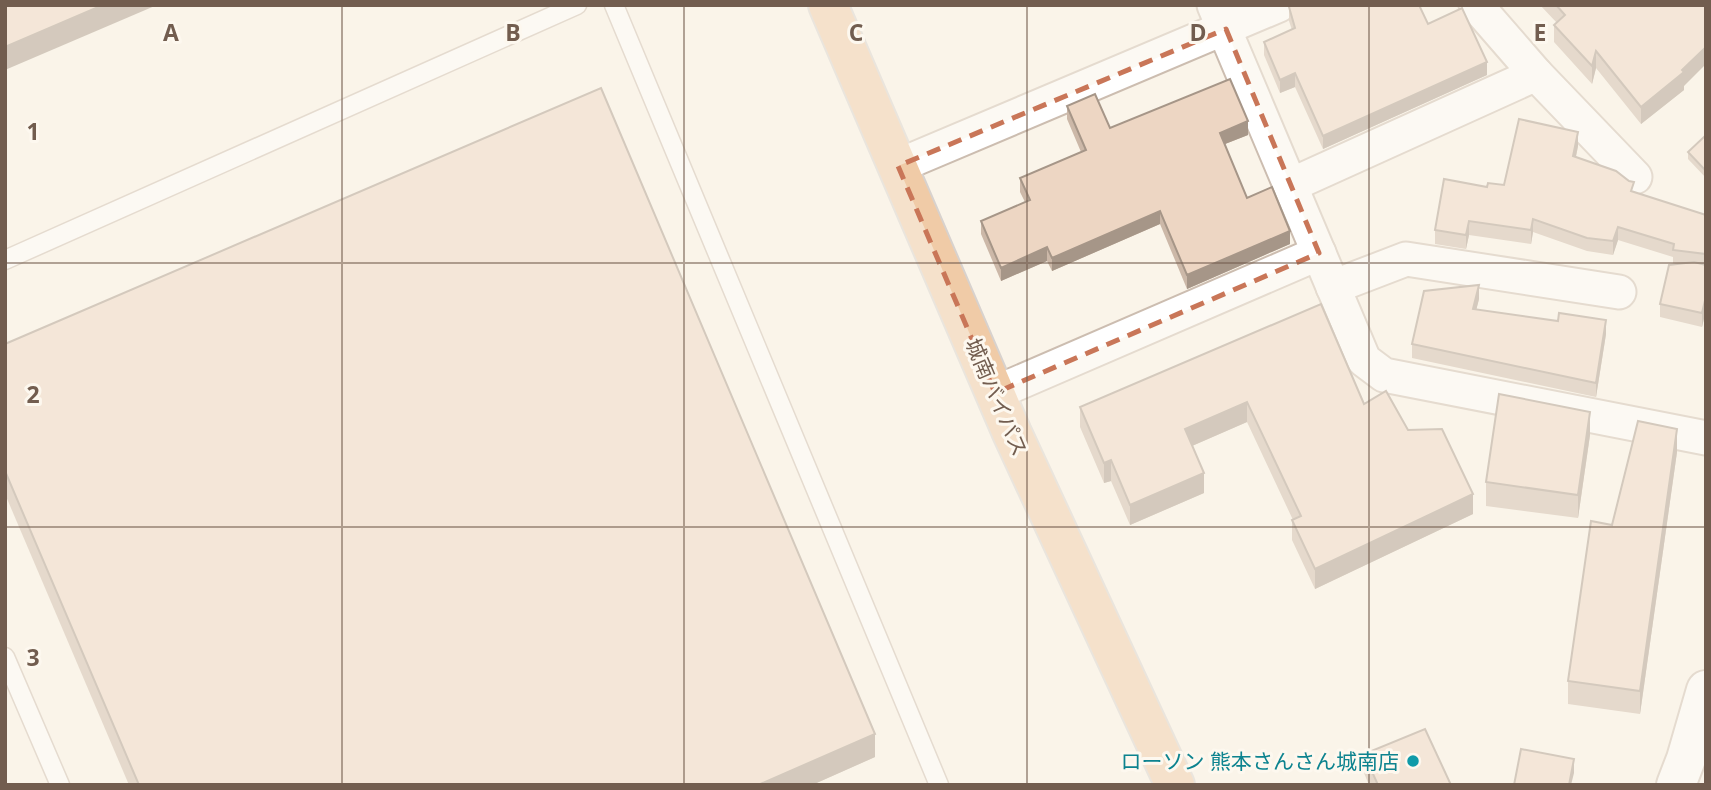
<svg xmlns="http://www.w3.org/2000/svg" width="1711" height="790" font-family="'Open Sans','Noto Sans JP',sans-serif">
<rect width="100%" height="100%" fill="#faf4e9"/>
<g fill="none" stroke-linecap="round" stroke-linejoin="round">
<g stroke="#ccbdb0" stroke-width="21">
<g id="service">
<path d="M614,5L939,785"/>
<path d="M5,260L577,5"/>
<path d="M5,657L60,785"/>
</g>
</g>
<g stroke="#ccbdb0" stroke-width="37">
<g id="minor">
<path d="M1214,5L1364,360L1384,375L1706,438"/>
<path d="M1476,5L1536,74L1635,177"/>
<path d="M898,166L1279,5"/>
<path d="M1291,185L1536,74"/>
<path d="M1333,287L1406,259L1619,292"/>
<path d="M995,393L1319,253"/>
</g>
</g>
<g stroke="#ccbdb0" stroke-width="42">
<path id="tertiary" d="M1676,785L1686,759L1706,690"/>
</g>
<g stroke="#d8d2ce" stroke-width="42">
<path id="trunk" d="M828,5L1012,433L1175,785"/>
</g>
<use href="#service" stroke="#fff" stroke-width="18"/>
<use href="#minor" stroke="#fff" stroke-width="33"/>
<use href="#tertiary" stroke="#fff" stroke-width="38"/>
<use href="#trunk" stroke="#f0cba7" stroke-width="38"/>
</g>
<g fill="#ccb8a8">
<path d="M1540,5H1706L1684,86V90L1641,124L1596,68L1592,84L1554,42V25L1557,23Z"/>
<path d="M1289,7L1428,24L1487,75L1323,149L1295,87L1280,93L1264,55V42L1292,30L1289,21Z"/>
<path d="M1067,106L1110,128L1248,135L1225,144L1247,198L1290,244L1187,289L1160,224L1052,271L1047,261L1001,281L981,234V221L1025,202L1020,192V178L1081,152L1067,119Z"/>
<path d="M1706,135V178L1688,159V152Z"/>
<path d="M1578,146L1576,157L1634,192L1706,215V310L1702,327L1660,317V304L1677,264L1673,263V257L1618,240L1613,255L1587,251L1533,232L1531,244L1469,235L1466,249L1435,244V230L1487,187L1504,185Z"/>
<path d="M1479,299L1476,310L1606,334L1596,397L1412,358V344Z"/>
<path d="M1321,304L1364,404L1408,430L1473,514L1315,589L1292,540V520H1293L1247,422L1192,446L1204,493L1130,525L1111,481L1104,483L1080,427V407Z"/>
<path d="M5,344L875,757L812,785H129L5,494Z"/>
<path d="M1590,435L1578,518L1486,506V482Z"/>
<path d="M1677,452L1640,714L1568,704V681L1612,525Z"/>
<path d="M1364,754L1451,785H1369L1364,773Z"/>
</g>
<g fill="#a69688">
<path d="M103,5H157L5,70V47Z"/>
<path d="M1706,47V64L1684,86V90L1641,124V107L1682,70Z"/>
<path d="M1596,51V68L1592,84V66Z"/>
<path d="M1487,62V75L1323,149V136Z"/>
<path d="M1295,73V87L1280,93V80Z"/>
<path d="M1248,121V135L1220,146V133Z"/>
<path d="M1578,132V146L1573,170V156Z"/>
<path d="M1160,211V224L1052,271V258Z"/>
<path d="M1533,219V232L1531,244V230Z"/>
<path d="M1469,221V235L1466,249V235Z"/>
<path d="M1618,227V240L1613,255V241Z"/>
<path d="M1290,231V244L1187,289V275Z"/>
<path d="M1047,247V261L1001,281V268Z"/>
<path d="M1479,285V299L1473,323V309Z"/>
<path d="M1706,296V310L1702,327V313Z"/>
<path d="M1606,320V334L1596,397V383Z"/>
<path d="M1247,402V422L1185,449V429Z"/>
<path d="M1590,412V435L1578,518V495Z"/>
<path d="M1677,429V452L1640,714V691Z"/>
<path d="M1111,460V481L1104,483V463Z"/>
<path d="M1204,473V493L1130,525V505Z"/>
<path d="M1473,494V514L1315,589V569Z"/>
<path d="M875,734V757L812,785H758Z"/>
<path d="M1574,759V773L1571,785H1569Z"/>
</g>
<g fill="#edd6c3" stroke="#a69688" stroke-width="2">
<path d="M5,5H103L5,47Z"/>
<path d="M1292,5H1419L1428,24L1462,8L1487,62L1323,136L1295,73L1280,80L1264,42L1295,28L1289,7Z"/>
<path d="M1556,5H1706V47L1682,70L1684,72L1641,107L1596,51L1592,66L1554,25L1565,15Z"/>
<path d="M1230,79L1248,121L1220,133L1247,198L1272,187L1290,231L1187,275L1160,211L1052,258L1047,247L1001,268L981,221L1030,200L1020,178L1086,150L1067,106L1095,94L1110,128Z"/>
<path d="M601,88L875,734L758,785H139L5,471V344Z"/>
<path d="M1519,119L1578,132L1573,156L1616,171L1629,181L1634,182L1631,191L1706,215V254L1673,250L1674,244L1618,227L1613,241L1587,238L1533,219L1531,230L1469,221L1466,235L1435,230L1444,179L1487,187L1488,183L1504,185Z"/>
<path d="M1706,135V171L1688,152Z"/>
<path d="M1694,262L1706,265V296L1702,313L1660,304L1669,265Z"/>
<path d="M1479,285L1473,309L1558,321L1559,313L1606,320L1596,383L1412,344L1424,291Z"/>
<path d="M1321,304L1364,404L1386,391L1408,430L1442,429L1473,494L1315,569L1292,520L1301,516L1247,402L1185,429L1204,473L1130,505L1111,460L1104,463L1080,407Z"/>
<path d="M1499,394L1590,412L1578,495L1486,482Z"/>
<path d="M1638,421L1677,429L1640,691L1568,681L1591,521L1612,525Z"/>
<path d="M1425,729L1451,785H1378L1364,754Z"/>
<path d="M1521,749L1574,759L1569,785H1514Z"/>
</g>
<path d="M0 0H1711V790H0ZM1226,29L1319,253L995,393L898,166Z" fill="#faf4e9" fill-opacity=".55" fill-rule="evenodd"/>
<path fill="none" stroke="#c97658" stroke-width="5" stroke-dasharray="14 9" stroke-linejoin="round" d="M1226,29L1319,253L995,393L898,166Z"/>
<path fill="none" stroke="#725d4f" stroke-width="2" stroke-opacity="0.55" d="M342,5V785M684,5V785M1027,5V785M1369,5V785M5,263H1706M5,527H1706"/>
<circle fill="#0f9aa8" stroke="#fdf8ef" stroke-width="2.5" cx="1413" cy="761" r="7"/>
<g text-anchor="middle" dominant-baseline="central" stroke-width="6" stroke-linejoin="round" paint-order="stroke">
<g font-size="21" fill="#725d4f" stroke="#fdf8ef">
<text transform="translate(997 397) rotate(67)">城南バイパス</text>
</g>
<g font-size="21" fill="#0d838f" stroke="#fdf8ef" text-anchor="end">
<text x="1399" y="761">ローソン 熊本さんさん城南店</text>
</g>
</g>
<g font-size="23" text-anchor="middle" font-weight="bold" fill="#725d4f" stroke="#fdf8ef" stroke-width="6" stroke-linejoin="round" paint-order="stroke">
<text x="171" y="41">A</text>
<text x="513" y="41">B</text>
<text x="856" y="41">C</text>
<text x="1198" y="41">D</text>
<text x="1540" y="41">E</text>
<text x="33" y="140">1</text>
<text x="33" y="403">2</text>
<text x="33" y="666">3</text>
</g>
<rect width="1711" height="790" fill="none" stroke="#725d4f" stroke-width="14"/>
</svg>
